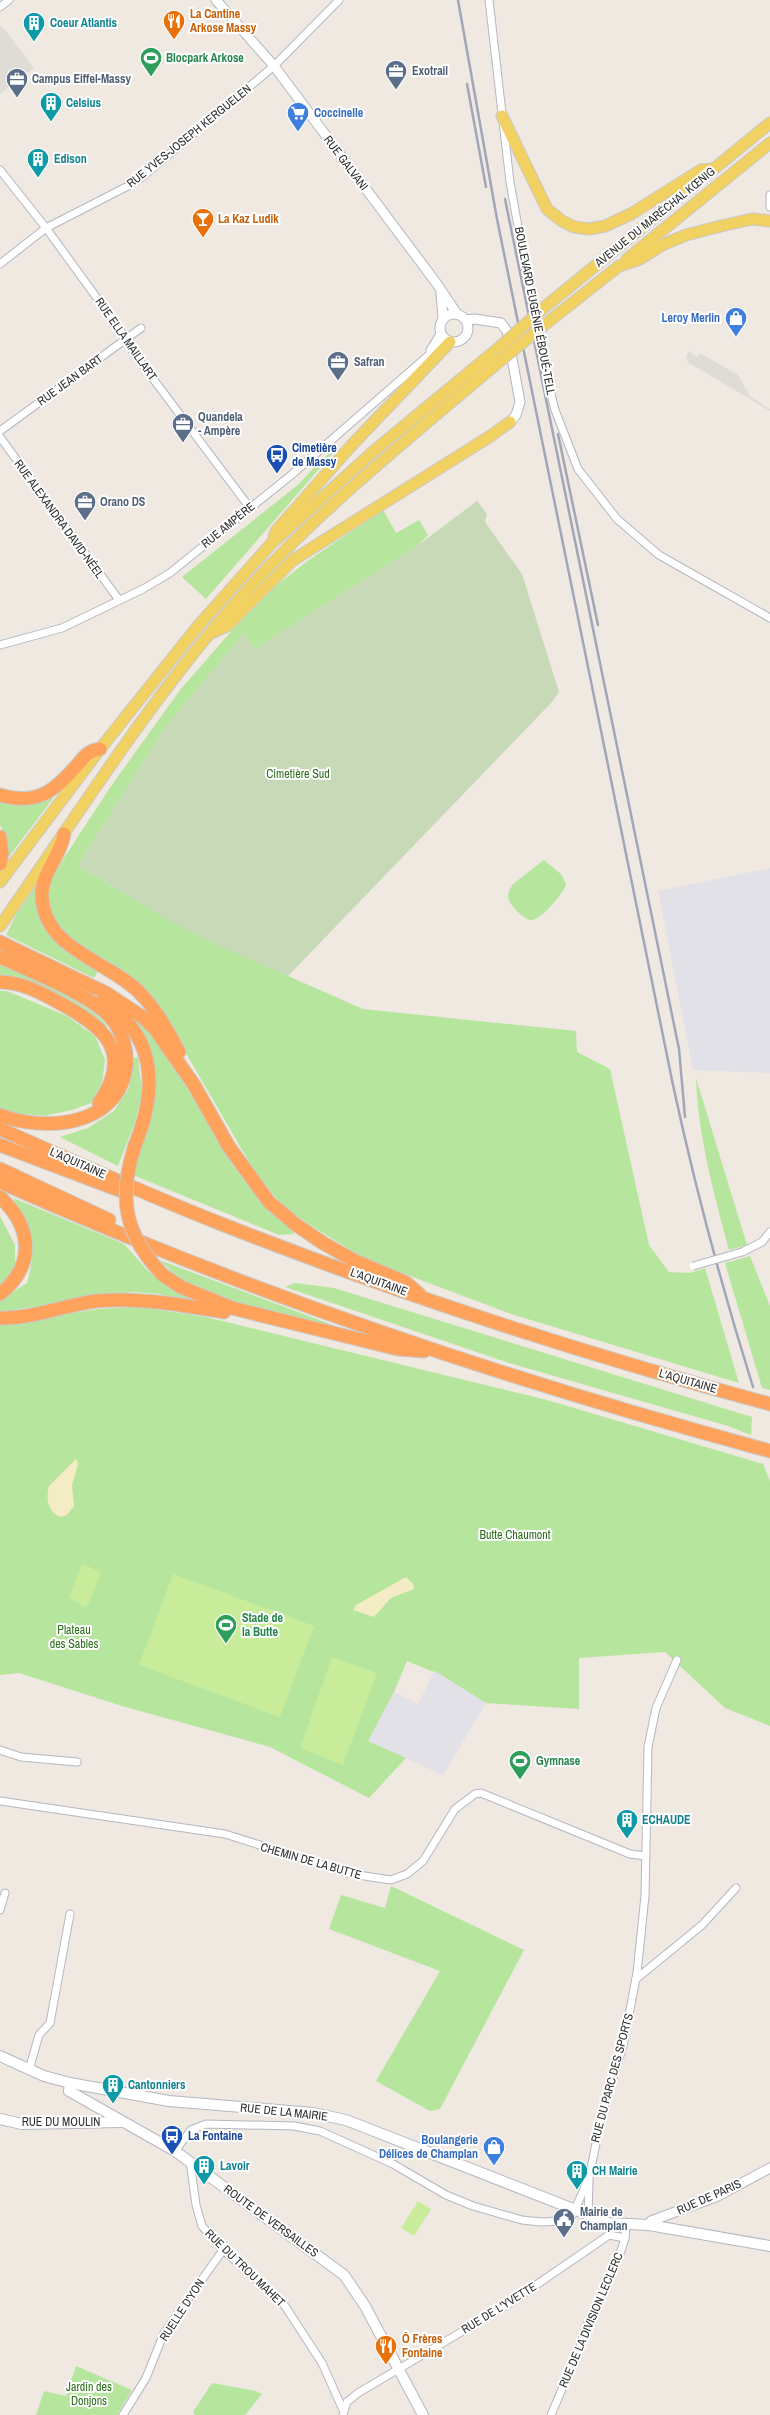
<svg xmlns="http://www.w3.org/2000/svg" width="770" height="2415" font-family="'Archivo Narrow',sans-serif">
<rect width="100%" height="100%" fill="#efe9e1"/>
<g fill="#e3e1e8">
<path d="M770,868V1073L693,1070L658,891Z"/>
<path d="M435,1670L486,1703L443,1775L368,1741L394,1692L418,1704Z"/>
</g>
<g fill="#b6e59e">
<path d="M340,445L206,599L182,577L299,484L319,462Z"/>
<path d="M383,510L396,533L419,520L428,535L417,546L255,649L244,633L165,728L78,865L115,888L288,976L363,1009L576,1031L577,1052L610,1069L649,1245L669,1272L690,1273L705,1268L739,1383L511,1314L365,1259L315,1228L285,1208L259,1179L173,1031L58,927L48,909L49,881L109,789L180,690L242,619L272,589L306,562Z"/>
<path d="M54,797L5,862V835L0,825V801C20,807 36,804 54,797Z"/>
<path d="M544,860L562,875L566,885C563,894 540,921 531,920C524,920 508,904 508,896C508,891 511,888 513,884Z"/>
<path d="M35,887C37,937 58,947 98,971L94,978L6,935L16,915Z"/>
<path d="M0,963C27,977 91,1003 107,1026L105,1027L0,976Z"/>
<path d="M0,991H7L67,1016L95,1036L105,1060L102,1083L91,1103L72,1110L44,1116L14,1113L0,1108Z"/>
<path d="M129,1015L147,1028L188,1090L233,1166L269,1212L286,1223L294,1234L279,1235L133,1175C142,1137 168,1083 149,1046C143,1035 135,1025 129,1015Z"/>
<path d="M138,1057L142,1092L135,1122L118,1166L60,1137L88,1128L114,1111L129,1088L131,1059Z"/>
<path d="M696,1078L747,1245L729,1250C714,1194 698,1136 696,1078Z"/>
<path d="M13,1198L124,1244L149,1272L165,1285L195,1299L194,1302L160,1294L132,1292L0,1312V1300L27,1283C37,1246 32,1230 13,1198Z"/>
<path d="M0,1216L15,1245V1279L0,1284Z"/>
<path d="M750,1256L770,1306V1390L762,1388L725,1263Z"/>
<path d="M159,1260L341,1328C299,1319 220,1308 187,1284C177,1277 168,1268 159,1260Z"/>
<path d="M295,1283L334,1288L752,1417L751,1435L728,1426L509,1363L285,1287Z"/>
<path d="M141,1307L206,1317L547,1400L763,1464L770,1481V1726L725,1708L665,1652L579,1658V1709L486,1703L435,1671L434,1672L407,1661L394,1692L368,1741L406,1758L369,1798L270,1747L122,1706L19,1673L0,1675V1324L98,1309Z"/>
<path d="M391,1886L524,1950L440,2109L430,2111L376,2081L440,1971L329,1929L341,1895L385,1908Z"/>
<path d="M76,2366L132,2390L117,2415H36L44,2391L66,2396Z"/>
<path d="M212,2383L256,2391L262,2394L245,2415H195L193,2412Z"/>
</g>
<g fill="#f3ecc5">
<path d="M76,1459L78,1464L72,1485L74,1506L67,1515L60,1517C47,1511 46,1498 49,1486Z"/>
<path d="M406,1577L413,1584L414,1589L391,1598L374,1617L353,1610L356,1605Z"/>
</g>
<path fill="#c8d9b8" d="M477,501L487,514L485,522L522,574L559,692L552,702L288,976L213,943L158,914L78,865L165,728L244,633L255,649L417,546Z"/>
<g fill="#c9ec9a">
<path d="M84,1564L101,1573L88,1605L85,1607L69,1598L81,1566Z"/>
<path d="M173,1574L314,1626L280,1717L139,1665Z"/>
<path d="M332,1657L377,1673L343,1765L300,1748Z"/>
<path d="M418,2201L431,2209L414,2236L401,2228Z"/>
</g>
<g fill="#dfdcd8">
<path d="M2,26L34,68L0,94V27Z"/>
<path d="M689,351L697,357L700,353L738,375L750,396L770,409V411L689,363L686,357Z"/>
</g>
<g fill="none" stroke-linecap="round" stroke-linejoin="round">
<g stroke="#b4b7c1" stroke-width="9">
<g id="minor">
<path d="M489,0L510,182L540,349L555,410L578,469L617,519L659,555L770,618"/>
<path d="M0,7L9,0"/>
<path d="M0,170L46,228L126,338L133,352L250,508"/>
<path d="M770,195V207"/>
<path d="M0,264L46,228L128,186L142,177L274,66L339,0"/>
<path d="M430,350L440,334"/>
<path d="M0,431L141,328"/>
<path d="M0,437L119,600"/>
<path d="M0,645L62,628L143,589L170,573L290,476L445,341"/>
<path d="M742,1252L762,1242L770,1232"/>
<path d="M0,1750L21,1757L77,1762"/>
<path d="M0,1801L225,1834L351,1874L391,1880L407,1874L423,1861L455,1809L475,1794L481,1793L630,1854L646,1856"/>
<path d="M0,1910L5,1893"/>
<path d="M636,1979L702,1925L736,1888"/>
<path d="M29,2070L39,2035L50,2023L70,1914"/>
<path d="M175,2151L191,2130L206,2124L294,2126L320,2131L393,2164L446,2195L473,2206L522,2220L541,2222L564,2221L571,2218L589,2178L602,2114L623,2046L637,1973L645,1896L648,1747L656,1708L677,1660"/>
<path d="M190,2161L196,2205L202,2226L223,2250L283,2303L322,2363L343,2410"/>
<path d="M588,2216L589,2180"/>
<path d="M609,2235L625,2238"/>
<path d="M123,2415L146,2378L164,2333L223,2250"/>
<path d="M343,2415L347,2402L358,2393L507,2305L609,2235V2223"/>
<path d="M551,2415L580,2347L586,2327L621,2251L625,2238L626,2225"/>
</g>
</g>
<g stroke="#b4b7c1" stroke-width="11">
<g id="tertiary">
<path d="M216,0L274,66L437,284L457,314"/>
<path d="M441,293L443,318"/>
<circle cx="454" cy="328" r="14"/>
<path d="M466,320L475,319L501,323L507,331L520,402L516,415L510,422"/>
<path d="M649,2225L651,2221L718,2196L770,2168"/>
</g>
</g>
<g stroke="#b4b7c1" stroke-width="12">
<g id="secondary">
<path d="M0,2056L44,2076L70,2083L169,2101L313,2113L346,2120L609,2223L649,2225L770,2246"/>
<path d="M70,2083L69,2091L175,2151L344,2275L365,2306L423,2415"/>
<path d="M0,2119L22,2124L122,2122"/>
</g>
</g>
<g stroke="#c9c9c9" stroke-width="13">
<g id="primary">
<path d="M502,116L547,209L562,221L574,227L589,229L605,226L631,214L701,170L714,169"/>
<path d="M627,259L770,143"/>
<path d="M540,311L770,123"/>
<path d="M543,326L619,266L640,259L662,245L686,235L721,226L752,219L770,221"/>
<path d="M274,537L276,531L350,447L450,342"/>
<path d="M211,633L227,626L293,560L489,437L510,422"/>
<path d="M0,882L100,749L198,626L271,544L375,450L501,346"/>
<path d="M0,926C69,828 133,726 209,634C293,530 400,446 501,360"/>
</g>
</g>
<g stroke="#c9c9c9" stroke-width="15">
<g id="motorway">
<path d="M0,795C37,806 55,791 78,764C85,756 88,751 100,749"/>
<path d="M64,834C61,856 41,873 42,896C44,950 107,960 139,992C156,1009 168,1031 179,1052"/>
<path d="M0,837L2,853L0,864"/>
<path d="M0,942L106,993L144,1018L155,1029L194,1085L229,1147L269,1202L295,1224L323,1243L355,1261L405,1282L419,1294"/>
<path d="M0,957C28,970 91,995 110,1017C122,1030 128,1049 126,1067C118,1127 45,1132 0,1115"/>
<path d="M0,982C21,982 40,992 58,1002C103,1026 135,1051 99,1103"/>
<path d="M102,1002C158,1035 157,1091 135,1145"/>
<path d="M0,1129C73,1161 145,1194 219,1223C399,1294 583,1354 770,1404"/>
<path d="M0,1145L127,1193"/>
<path d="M0,1169L109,1220"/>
<path d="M0,1182C246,1292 510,1381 770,1451"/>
<path d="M0,1197C32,1227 36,1265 0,1294"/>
<path d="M163,1275L181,1287L232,1308L398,1349L424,1351"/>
<path d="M0,1318C32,1319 65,1305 96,1301C139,1297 181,1305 224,1312"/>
</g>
</g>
<use href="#minor" stroke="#fff" stroke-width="7"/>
<use href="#tertiary" stroke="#fff" stroke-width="9"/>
<use href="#secondary" stroke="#fff" stroke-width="10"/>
<use href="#primary" stroke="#f2d163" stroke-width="11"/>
<use href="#motorway" stroke="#ffa35c" stroke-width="13"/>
<g stroke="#a3a6b8" stroke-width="2.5">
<path d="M458,0L497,219L673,1085C695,1187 722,1288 753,1387"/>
<path d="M467,84L486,187"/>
<path d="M505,199L679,1049L685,1117"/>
<path d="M558,434L598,625"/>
</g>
<g stroke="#b4b7c1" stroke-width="9" stroke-linecap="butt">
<path id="minor-bridge" d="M693,1266L742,1252"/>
</g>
<g stroke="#c9c9c9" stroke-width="13" stroke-linecap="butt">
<g id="primary-bridge">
<path d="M501,346L540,311"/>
<path d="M501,360L543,326"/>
</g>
</g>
<g stroke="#c9c9c9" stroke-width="15" stroke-linecap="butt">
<path id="motorway-bridge" d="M135,1145C118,1197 124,1235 163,1275"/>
</g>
<use href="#minor-bridge" stroke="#fff" stroke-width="7"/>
<use href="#primary-bridge" stroke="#f2d163" stroke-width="11"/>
<use href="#motorway-bridge" stroke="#ffa35c" stroke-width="13"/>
</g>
<defs>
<g id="restaurant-pin" transform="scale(1.15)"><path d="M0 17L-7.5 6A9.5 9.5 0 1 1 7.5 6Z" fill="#e8710a" stroke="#fff"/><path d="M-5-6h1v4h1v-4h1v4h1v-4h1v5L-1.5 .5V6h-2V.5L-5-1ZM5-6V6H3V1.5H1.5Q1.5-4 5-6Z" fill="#fff"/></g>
<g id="building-pin" transform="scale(1.15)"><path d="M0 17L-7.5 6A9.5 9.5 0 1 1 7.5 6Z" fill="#0f9aa8" stroke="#fff"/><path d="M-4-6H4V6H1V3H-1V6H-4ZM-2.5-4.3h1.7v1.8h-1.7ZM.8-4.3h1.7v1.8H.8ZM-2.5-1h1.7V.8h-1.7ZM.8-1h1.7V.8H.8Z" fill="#fff"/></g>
<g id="stadium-pin" transform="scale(1.15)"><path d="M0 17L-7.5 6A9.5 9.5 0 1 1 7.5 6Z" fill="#2e9e5b" stroke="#fff"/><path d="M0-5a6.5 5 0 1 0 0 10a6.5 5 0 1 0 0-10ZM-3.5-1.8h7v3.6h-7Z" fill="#fff"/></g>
<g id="office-pin" transform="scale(1.15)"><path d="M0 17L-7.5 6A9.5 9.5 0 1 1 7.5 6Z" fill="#5c6f8a" stroke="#fff"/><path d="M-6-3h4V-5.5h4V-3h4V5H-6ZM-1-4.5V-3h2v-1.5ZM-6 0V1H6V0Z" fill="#fff"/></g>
<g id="supermarket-pin" transform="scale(1.15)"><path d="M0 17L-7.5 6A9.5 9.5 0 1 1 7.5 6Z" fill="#3f7fe0" stroke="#fff"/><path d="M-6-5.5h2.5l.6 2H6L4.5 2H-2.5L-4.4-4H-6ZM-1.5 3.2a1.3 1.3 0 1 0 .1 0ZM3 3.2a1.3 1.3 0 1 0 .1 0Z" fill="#fff"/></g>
<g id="bar-pin" transform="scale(1.15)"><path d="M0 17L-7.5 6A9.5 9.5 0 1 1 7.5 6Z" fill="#e8710a" stroke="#fff"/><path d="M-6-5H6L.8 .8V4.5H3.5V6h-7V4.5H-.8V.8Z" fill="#fff"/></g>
<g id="shop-pin" transform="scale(1.15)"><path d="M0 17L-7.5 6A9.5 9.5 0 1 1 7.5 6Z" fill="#3f7fe0" stroke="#fff"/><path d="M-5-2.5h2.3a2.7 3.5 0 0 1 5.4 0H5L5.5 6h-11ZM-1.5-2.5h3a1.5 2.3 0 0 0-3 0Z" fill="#fff"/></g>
<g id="bus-pin" transform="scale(1.15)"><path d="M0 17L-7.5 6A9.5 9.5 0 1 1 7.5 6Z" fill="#1a4fb4" stroke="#fff"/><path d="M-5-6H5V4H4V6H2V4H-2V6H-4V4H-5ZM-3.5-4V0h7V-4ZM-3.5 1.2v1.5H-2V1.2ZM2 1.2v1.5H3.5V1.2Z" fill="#fff"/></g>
<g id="civic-pin" transform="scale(1.15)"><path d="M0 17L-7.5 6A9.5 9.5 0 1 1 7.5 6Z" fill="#5c6f8a" stroke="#fff"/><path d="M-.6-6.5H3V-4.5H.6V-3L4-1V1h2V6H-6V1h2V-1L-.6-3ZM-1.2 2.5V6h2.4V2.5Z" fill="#fff"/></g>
</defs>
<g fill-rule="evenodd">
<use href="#restaurant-pin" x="174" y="21"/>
<use href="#building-pin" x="34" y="23"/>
<use href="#stadium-pin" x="151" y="58"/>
<use href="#office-pin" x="396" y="71"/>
<use href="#office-pin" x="17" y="79"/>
<use href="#building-pin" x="51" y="103"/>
<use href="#supermarket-pin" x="298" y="113"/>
<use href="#building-pin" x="38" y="159"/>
<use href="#bar-pin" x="203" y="219"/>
<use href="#shop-pin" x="736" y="318"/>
<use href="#office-pin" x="338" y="362"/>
<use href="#office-pin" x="183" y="424"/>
<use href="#bus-pin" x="277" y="455"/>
<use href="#office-pin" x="85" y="502"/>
<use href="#stadium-pin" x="226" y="1625"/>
<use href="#stadium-pin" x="520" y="1761"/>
<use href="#building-pin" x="627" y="1820"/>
<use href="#building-pin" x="113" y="2085"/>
<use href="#bus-pin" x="172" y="2136"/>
<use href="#shop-pin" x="494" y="2147"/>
<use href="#building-pin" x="204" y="2166"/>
<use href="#building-pin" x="577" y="2171"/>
<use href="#civic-pin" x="564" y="2219"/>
<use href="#restaurant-pin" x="386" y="2346"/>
</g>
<g text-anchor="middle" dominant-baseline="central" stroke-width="4" stroke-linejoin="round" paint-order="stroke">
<g font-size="12" font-weight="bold" fill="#c56008" stroke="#fff" text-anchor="start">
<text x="190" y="14">La Cantine<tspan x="190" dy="14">Arkose Massy</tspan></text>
<text x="218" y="219">La Kaz Ludik</text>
<text x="402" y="2339">Ô Frères<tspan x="402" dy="14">Fontaine</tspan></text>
</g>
<g font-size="12" font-weight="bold" fill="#0d838f" stroke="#fff" text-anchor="start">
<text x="50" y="23">Coeur Atlantis</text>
<text x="66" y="103">Celsius</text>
<text x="54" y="159">Edison</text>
<text x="642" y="1820">ECHAUDE</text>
<text x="128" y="2085">Cantonniers</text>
<text x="220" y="2166">Lavoir</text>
<text x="592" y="2171">CH Mairie</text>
</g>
<g font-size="12" font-weight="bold" fill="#27864d" stroke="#fff" text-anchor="start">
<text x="166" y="58">Blocpark Arkose</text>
<text x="242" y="1618">Stade de<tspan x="242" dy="14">la Butte</tspan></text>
<text x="536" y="1761">Gymnase</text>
</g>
<g font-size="12" font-weight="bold" fill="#4e5e75" stroke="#fff" text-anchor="start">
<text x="412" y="71">Exotrail</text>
<text x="32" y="79">Campus Eiffel-Massy</text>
<text x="354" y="362">Safran</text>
<text x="198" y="417">Quandela<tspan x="198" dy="14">- Ampère</tspan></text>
<text x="100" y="502">Orano DS</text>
<text x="580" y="2212">Mairie de<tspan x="580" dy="14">Champlan</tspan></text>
</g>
<g font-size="12" font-weight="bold" fill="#366cbe" stroke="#fff" text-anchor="end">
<text x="314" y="113" text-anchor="start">Coccinelle</text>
<text x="720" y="318">Leroy Merlin</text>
<text x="478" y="2140">Boulangerie<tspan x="478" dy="14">Délices de Champlan</tspan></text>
</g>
<g font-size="12" fill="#2e2e2e" stroke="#fff">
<text transform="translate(189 136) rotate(-39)">RUE YVES-JOSEPH KERGUELEN</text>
<text transform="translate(346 163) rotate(53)">RUE GALVANI</text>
<text transform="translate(655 217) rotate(-39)">AVENUE DU MARÉCHAL KŒNIG</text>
<text transform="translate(535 311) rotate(79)">BOULEVARD EUGÉNIE ÉBOUÉ-TELL</text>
<text transform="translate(126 339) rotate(55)">RUE ELLA MAILLART</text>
<text transform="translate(70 380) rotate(-36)">RUE JEAN BART</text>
<text transform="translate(59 519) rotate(54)">RUE ALEXANDRA DAVID-NÉEL</text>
<text transform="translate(228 525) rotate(-39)">RUE AMPÈRE</text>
<text transform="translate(78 1163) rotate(24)">L'AQUITAINE</text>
<text transform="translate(379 1282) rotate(20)">L'AQUITAINE</text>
<text transform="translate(688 1381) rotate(16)">L'AQUITAINE</text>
<text transform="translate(311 1861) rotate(16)">CHEMIN DE LA BUTTE</text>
<text transform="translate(612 2078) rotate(-75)">RUE DU PARC DES SPORTS</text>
<text transform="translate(284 2112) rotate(6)">RUE DE LA MAIRIE</text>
<text x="61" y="2122">RUE DU MOULIN</text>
<text transform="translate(709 2197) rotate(-24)">RUE DE PARIS</text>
<text transform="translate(271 2221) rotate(36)">ROUTE DE VERSAILLES</text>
<text transform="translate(245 2268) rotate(44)">RUE DU TROU MAHET</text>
<text transform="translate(499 2308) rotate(-32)">RUE DE L'YVETTE</text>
<text transform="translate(182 2310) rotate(-57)">RUELLE D'YON</text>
<text transform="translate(591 2320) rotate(-67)">RUE DE LA DIVISION LECLERC</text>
</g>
<g font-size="12" font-weight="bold" fill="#164399" stroke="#fff" text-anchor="start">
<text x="292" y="448">Cimetière<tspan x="292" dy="14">de Massy</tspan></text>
<text x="188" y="2136">La Fontaine</text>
</g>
<g font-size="12" fill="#2c6e1b" stroke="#fff">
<text x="298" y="774">Cimetière Sud</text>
<text x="515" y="1535">Butte Chaumont</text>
<text x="74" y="1630">Plateau<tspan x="74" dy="14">des Sables</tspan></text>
<text x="89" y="2387">Jardin des<tspan x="89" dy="14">Donjons</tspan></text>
</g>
</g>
</svg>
